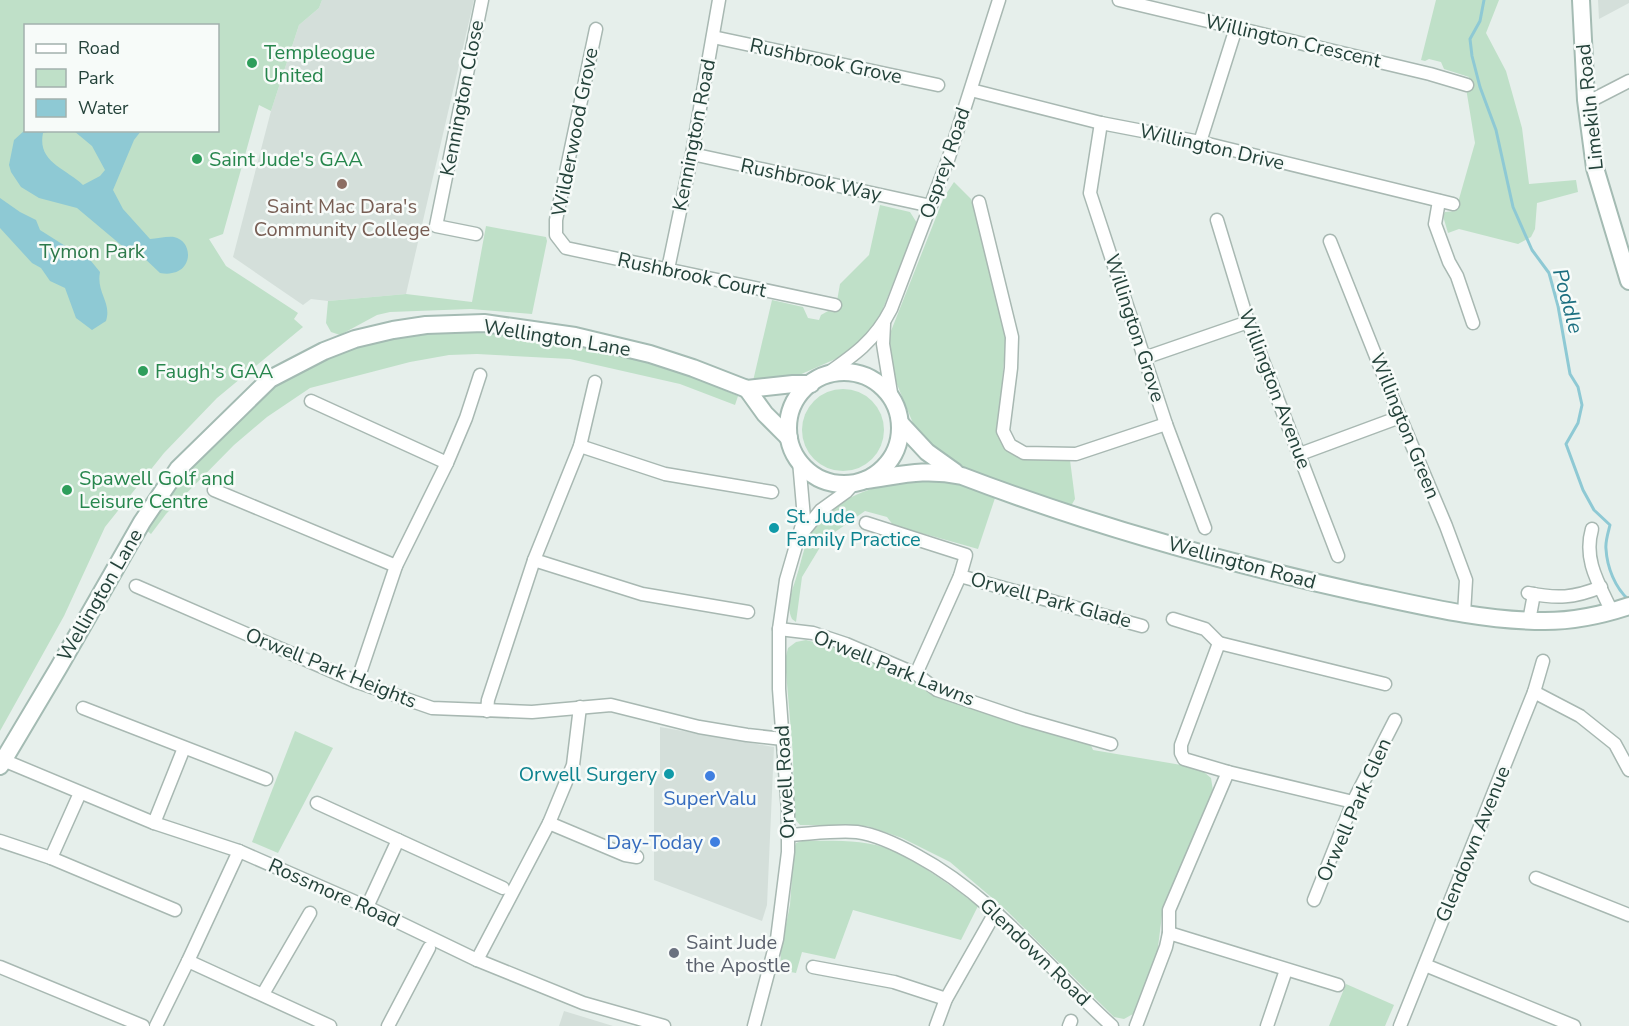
<svg xmlns="http://www.w3.org/2000/svg" width="1629" height="1026" font-family="'Nunito Sans',sans-serif">
<rect width="100%" height="100%" fill="#e6efeb"/>
<g fill="#d4dfda">
<path d="M322,0H474L406,294L328,301L311,299L303,305L233,257L271,111L299,25L319,8Z"/>
<path d="M1598,0H1629V3L1599,19Z"/>
<path d="M660,727L774,747L767,905L762,921L654,880V774H660Z"/>
<path d="M564,1011L613,1026H559Z"/>
</g>
<g fill="#bfe0c8" fill-rule="evenodd">
<path d="M0,0H322L319,8L299,25L271,111L259,105L223,234L209,239L226,266L298,313L294,319L303,327L217,398L164,453L105,527L64,616L0,731ZM26,26H218V130H26Z"/>
<path d="M1436,0H1499L1486,33L1506,71L1522,128L1529,184L1576,180L1578,192L1537,203L1535,229L1531,237L1518,244L1459,229L1448,233L1443,216L1445,212L1455,211L1457,206L1475,143L1466,88L1469,77L1444,69L1441,62L1429,59L1425,61L1421,60Z"/>
<path d="M954,182L971,199L1006,338L998,428C1002,465 1042,458 1070,460L1075,499L1071,506L947,462L917,433L889,365L888,345L891,331L944,197Z"/>
<path d="M880,205L910,212L917,223L880,316L871,333L857,347L840,357L797,376L753,381L772,300L803,307L808,318L819,320L821,315L828,311L835,312L840,284L869,255Z"/>
<path d="M486,226L546,237L547,241L532,314L471,309L390,312L377,315L340,335L331,332L326,323L328,301L406,294L472,302Z"/>
<path d="M452,332L507,334L599,351L644,362L692,377L738,396L735,405L680,384L570,359L477,354L449,355L410,362L310,388L267,417L234,445L166,514L151,534L146,530C159,509 172,488 188,470C200,456 214,444 227,431C243,415 260,398 278,384C325,348 395,336 452,332Z"/>
<circle cx="843" cy="430" r="41"/>
<path d="M921,475L949,481L995,498L978,549L893,525L887,517L865,511L825,539L802,577L796,622L792,619C785,605 793,589 797,575C802,559 805,541 814,527C833,497 888,482 921,475Z"/>
<path d="M806,640L846,650L893,669L940,697L1090,743L1093,750L1199,768L1211,778L1213,791L1163,907L1157,955L1144,994L1133,1014L1124,1019L1114,1017L1004,908L950,862L902,838L867,826L800,825L794,818L793,755L785,660L788,648L796,642Z"/>
<path d="M295,731L333,748L278,853L252,842Z"/>
<path d="M802,841C830,841 865,839 891,850C922,864 950,885 978,906L961,940L853,910L835,959L802,952L796,973L780,970L781,949L790,905L794,849L796,843Z"/>
<path d="M1346,984L1394,1005L1385,1026H1329Z"/>
</g>
<g fill="#8ec9d4">
<path d="M109,131H141L134,140L113,190L123,209L150,239C157,239 167,236 174,237C195,241 194,279 160,273L141,255L139,257L127,250L77,208L39,198L21,187L11,172L9,165L14,140L25,130L53,131L43,133C37,162 65,168 83,185L100,176L105,170L92,146L74,131Z"/>
<path d="M0,198L20,212L36,220L40,230L70,249L82,250L100,272C96,293 112,302 106,321L92,330L76,318L65,288L50,281L41,268L32,263L0,228Z"/>
</g>
<g fill="none" stroke-linecap="round" stroke-linejoin="round">
<path stroke="#8ec9d4" stroke-width="3" d="M1484,0L1480,21L1470,39L1472,56L1480,87L1496,130L1513,207L1532,250L1549,273L1558,306L1570,374L1578,387L1582,405L1578,423L1566,444L1583,490L1594,510L1610,525C1608,533 1605,542 1606,549C1607,567 1615,588 1629,600"/>
<g stroke="#a8b8b2" stroke-width="15">
<g id="street">
<path d="M1119,0L1430,74L1467,85"/>
<path d="M596,29L556,220V235L566,248L835,305"/>
<path d="M713,37L938,85"/>
<path d="M971,90L1101,123L1200,142L1453,204"/>
<path d="M1586,100L1596,98L1629,81"/>
<path d="M1101,123L1090,193L1166,424L1205,528"/>
<path d="M1200,142L1236,28"/>
<path d="M692,154L931,206"/>
<path d="M1439,201L1435,224L1449,262L1457,276L1473,323"/>
<path d="M979,202L1012,337L1011,368L1003,431L1010,445L1024,453L1076,454L1166,424"/>
<path d="M1217,220L1248,322L1338,556"/>
<path d="M476,234L436,226L482,0"/>
<path d="M1330,241L1400,417L1446,526L1466,580L1464,614"/>
<path d="M668,269L692,154L719,0"/>
<path d="M884,324L883,344L892,399"/>
<path d="M1144,358L1248,322"/>
<path d="M824,376C853,356 875,341 891,309L949,157L999,0"/>
<path d="M311,401L447,463"/>
<path d="M580,446L665,474L772,492"/>
<path d="M1300,454L1400,417"/>
<path d="M214,490L396,566"/>
<path d="M866,523L966,555L960,576L916,674"/>
<path d="M1592,529C1583,560 1599,584 1612,612"/>
<path d="M803,532L821,510L846,492L854,483"/>
<path d="M534,560L642,594L748,612"/>
<path d="M960,576L1142,626"/>
<path d="M136,586L357,682L432,708L532,712L611,705L699,727L747,735L783,739"/>
<path d="M1528,593C1557,599 1574,598 1601,587"/>
<path d="M1173,619L1205,629L1219,643"/>
<path d="M1529,621L1534,594"/>
<path d="M779,629L813,633L846,644L916,674L937,690L1023,719L1111,744"/>
<path d="M357,682L396,566L447,463L466,418L480,375"/>
<path d="M1534,692L1580,716L1615,744L1629,770"/>
<path d="M83,708L266,779"/>
<path d="M487,711L488,700L534,560L580,446L595,382"/>
<path d="M3,760L154,823L239,851L367,907L477,960L583,1003L664,1026"/>
<path d="M1228,772L1184,759L1181,753V745L1219,643L1385,684"/>
<path d="M317,803L503,888"/>
<path d="M154,823L184,748"/>
<path d="M549,823L625,855L637,857"/>
<path d="M788,835C809,834 836,830 857,832C878,835 898,845 916,855C994,897 1047,967 1112,1026"/>
<path d="M0,841L51,858L175,910"/>
<path d="M51,858L80,793"/>
<path d="M1536,878L1629,915"/>
<path d="M1314,900L1353,802L1395,720"/>
<path d="M367,907L398,840"/>
<path d="M1169,933L1338,985"/>
<path d="M477,960L549,823L573,765L580,707"/>
<path d="M188,961L330,1026"/>
<path d="M1425,965L1574,1026"/>
<path d="M0,967L143,1026"/>
<path d="M813,967L894,982L946,999"/>
<path d="M263,994L310,913"/>
<path d="M156,1026L188,961L239,851"/>
<path d="M388,1026L429,948"/>
<path d="M754,1026L777,939L788,852V811L779,689V629L786,580L804,518L799,461"/>
<path d="M936,1026L946,999L996,911"/>
<path d="M1069,1026L1071,1021"/>
<path d="M1136,1026L1166,947L1169,933V910L1228,772L1353,802"/>
<path d="M1267,1026L1286,970"/>
<path d="M1400,1026L1534,692L1543,661"/>
</g>
</g>
<g stroke="#a4bbb3" stroke-width="20">
<g id="secondary">
<path d="M1581,0L1586,100L1595,168L1629,281"/>
<circle cx="844" cy="428" r="56"/>
<path d="M747,389L765,414L789,438"/>
<path d="M900,423L927,452L955,472"/>
<path d="M866,480C902,475 925,468 962,476C1090,525 1223,562 1357,592C1419,605 1481,621 1545,621C1573,621 1602,615 1629,606"/>
<path d="M0,766L59,667L142,522L178,469L270,379L324,351L355,339L393,330L426,325L484,323L575,336L650,354L693,368L747,389L793,384H811"/>
</g>
</g>
<use href="#street" stroke="#fff" stroke-width="12"/>
<use href="#secondary" stroke="#fff" stroke-width="16"/>
</g>
<g fill="#2e9e5b" stroke="#f7fbf9" stroke-width="2">
<circle cx="252" cy="63" r="6"/>
<circle cx="197" cy="159" r="6"/>
<circle cx="143" cy="371" r="6"/>
<circle cx="67" cy="490" r="6"/>
</g>
<circle fill="#8d6e63" stroke="#f7fbf9" stroke-width="2" cx="342" cy="184" r="6"/>
<g fill="#0f9aa8" stroke="#f7fbf9" stroke-width="2">
<circle cx="774" cy="528" r="6"/>
<circle cx="669" cy="774" r="6"/>
</g>
<g fill="#3f7fe0" stroke="#f7fbf9" stroke-width="2">
<circle cx="710" cy="776" r="6"/>
<circle cx="715" cy="842" r="6"/>
</g>
<circle fill="#6b7280" stroke="#f7fbf9" stroke-width="2" cx="674" cy="953" r="6"/>
<g text-anchor="middle" dominant-baseline="central" stroke-width="5" stroke-linejoin="round" paint-order="stroke">
<g font-size="20" fill="#24423a" stroke="#f7fbf9">
<text transform="translate(1293 41) rotate(13)">Willington Crescent</text>
<text transform="translate(826 61) rotate(12)">Rushbrook Grove</text>
<text transform="translate(462 98) rotate(-79)">Kennington Close</text>
<text transform="translate(1590 107) rotate(-96)">Limekiln Road</text>
<text transform="translate(575 132) rotate(-79)">Wilderwood Grove</text>
<text transform="translate(694 135) rotate(-79)">Kennington Road</text>
<text transform="translate(1212 147) rotate(13)">Willington Drive</text>
<text transform="translate(945 163) rotate(-71)">Osprey Road</text>
<text transform="translate(811 180) rotate(12)">Rushbrook Way</text>
<text transform="translate(692 275) rotate(12)">Rushbrook Court</text>
<text transform="translate(1135 328) rotate(72)">Willington Grove</text>
<text transform="translate(557 338) rotate(9)">Wellington Lane</text>
<text transform="translate(1275 389) rotate(69)">Willington Avenue</text>
<text transform="translate(1405 426) rotate(68)">Willington Green</text>
<text transform="translate(1242 563) rotate(15)">Wellington Road</text>
<text transform="translate(100 595) rotate(-60)">Wellington Lane</text>
<text transform="translate(1051 600) rotate(15)">Orwell Park Glade</text>
<text transform="translate(331 668) rotate(22)">Orwell Park Heights</text>
<text transform="translate(894 668) rotate(22)">Orwell Park Lawns</text>
<text transform="translate(785 782) rotate(-93)">Orwell Road</text>
<text transform="translate(1354 810) rotate(-66)">Orwell Park Glen</text>
<text transform="translate(1473 844) rotate(-68)">Glendown Avenue</text>
<text transform="translate(334 893) rotate(24)">Rossmore Road</text>
<text transform="translate(1035 952) rotate(44)">Glendown Road</text>
</g>
<g font-size="20" fill="#27864d" stroke="#f7fbf9" text-anchor="start">
<text x="264" y="52">Templeogue<tspan x="264" dy="23">United</tspan></text>
<text x="209" y="159">Saint Jude's GAA</text>
<text x="155" y="371">Faugh's GAA</text>
<text x="79" y="478">Spawell Golf and<tspan x="79" dy="23">Leisure Centre</tspan></text>
</g>
<g font-size="20" fill="#785e54" stroke="#f7fbf9">
<text x="342" y="206">Saint Mac Dara's<tspan x="342" dy="23">Community College</tspan></text>
</g>
<g font-size="20" fill="#2d7a4b" stroke="#f7fbf9">
<text x="92" y="251">Tymon Park</text>
</g>
<g font-size="20" fill="#0d838f" stroke="#f7fbf9" text-anchor="start">
<text x="786" y="516">St. Jude<tspan x="786" dy="23">Family Practice</tspan></text>
<text x="657" y="774" text-anchor="end">Orwell Surgery</text>
</g>
<g font-size="20" fill="#366cbe" stroke="#f7fbf9">
<text x="710" y="798">SuperValu</text>
<text x="703" y="842" text-anchor="end">Day-Today</text>
</g>
<g font-size="20" fill="#5b616d" stroke="#f7fbf9" text-anchor="start">
<text x="686" y="942">Saint Jude<tspan x="686" dy="23">the Apostle</tspan></text>
</g>
<g font-size="21" font-style="italic" fill="#1c6f80" stroke="#f7fbf9">
<text transform="translate(1568 301) rotate(75)">Poddle</text>
</g>
</g>
<rect x="24" y="24" width="195" height="108" fill="#f7fbf9" stroke="#a3b1ad" stroke-width="1.5"/>
<rect x="36" y="44" width="30" height="9" fill="#ffffff" stroke="#a3b1ad" stroke-width="1.5"/>
<text x="78" y="54" font-size="18" fill="#24423a">Road</text>
<rect x="36" y="69" width="30" height="18" fill="#bfe0c8" stroke="#a3b1ad" stroke-width="1.5"/>
<text x="78" y="84" font-size="18" fill="#24423a">Park</text>
<rect x="36" y="99" width="30" height="18" fill="#8ec9d4" stroke="#a3b1ad" stroke-width="1.5"/>
<text x="78" y="114" font-size="18" fill="#24423a">Water</text>
</svg>
